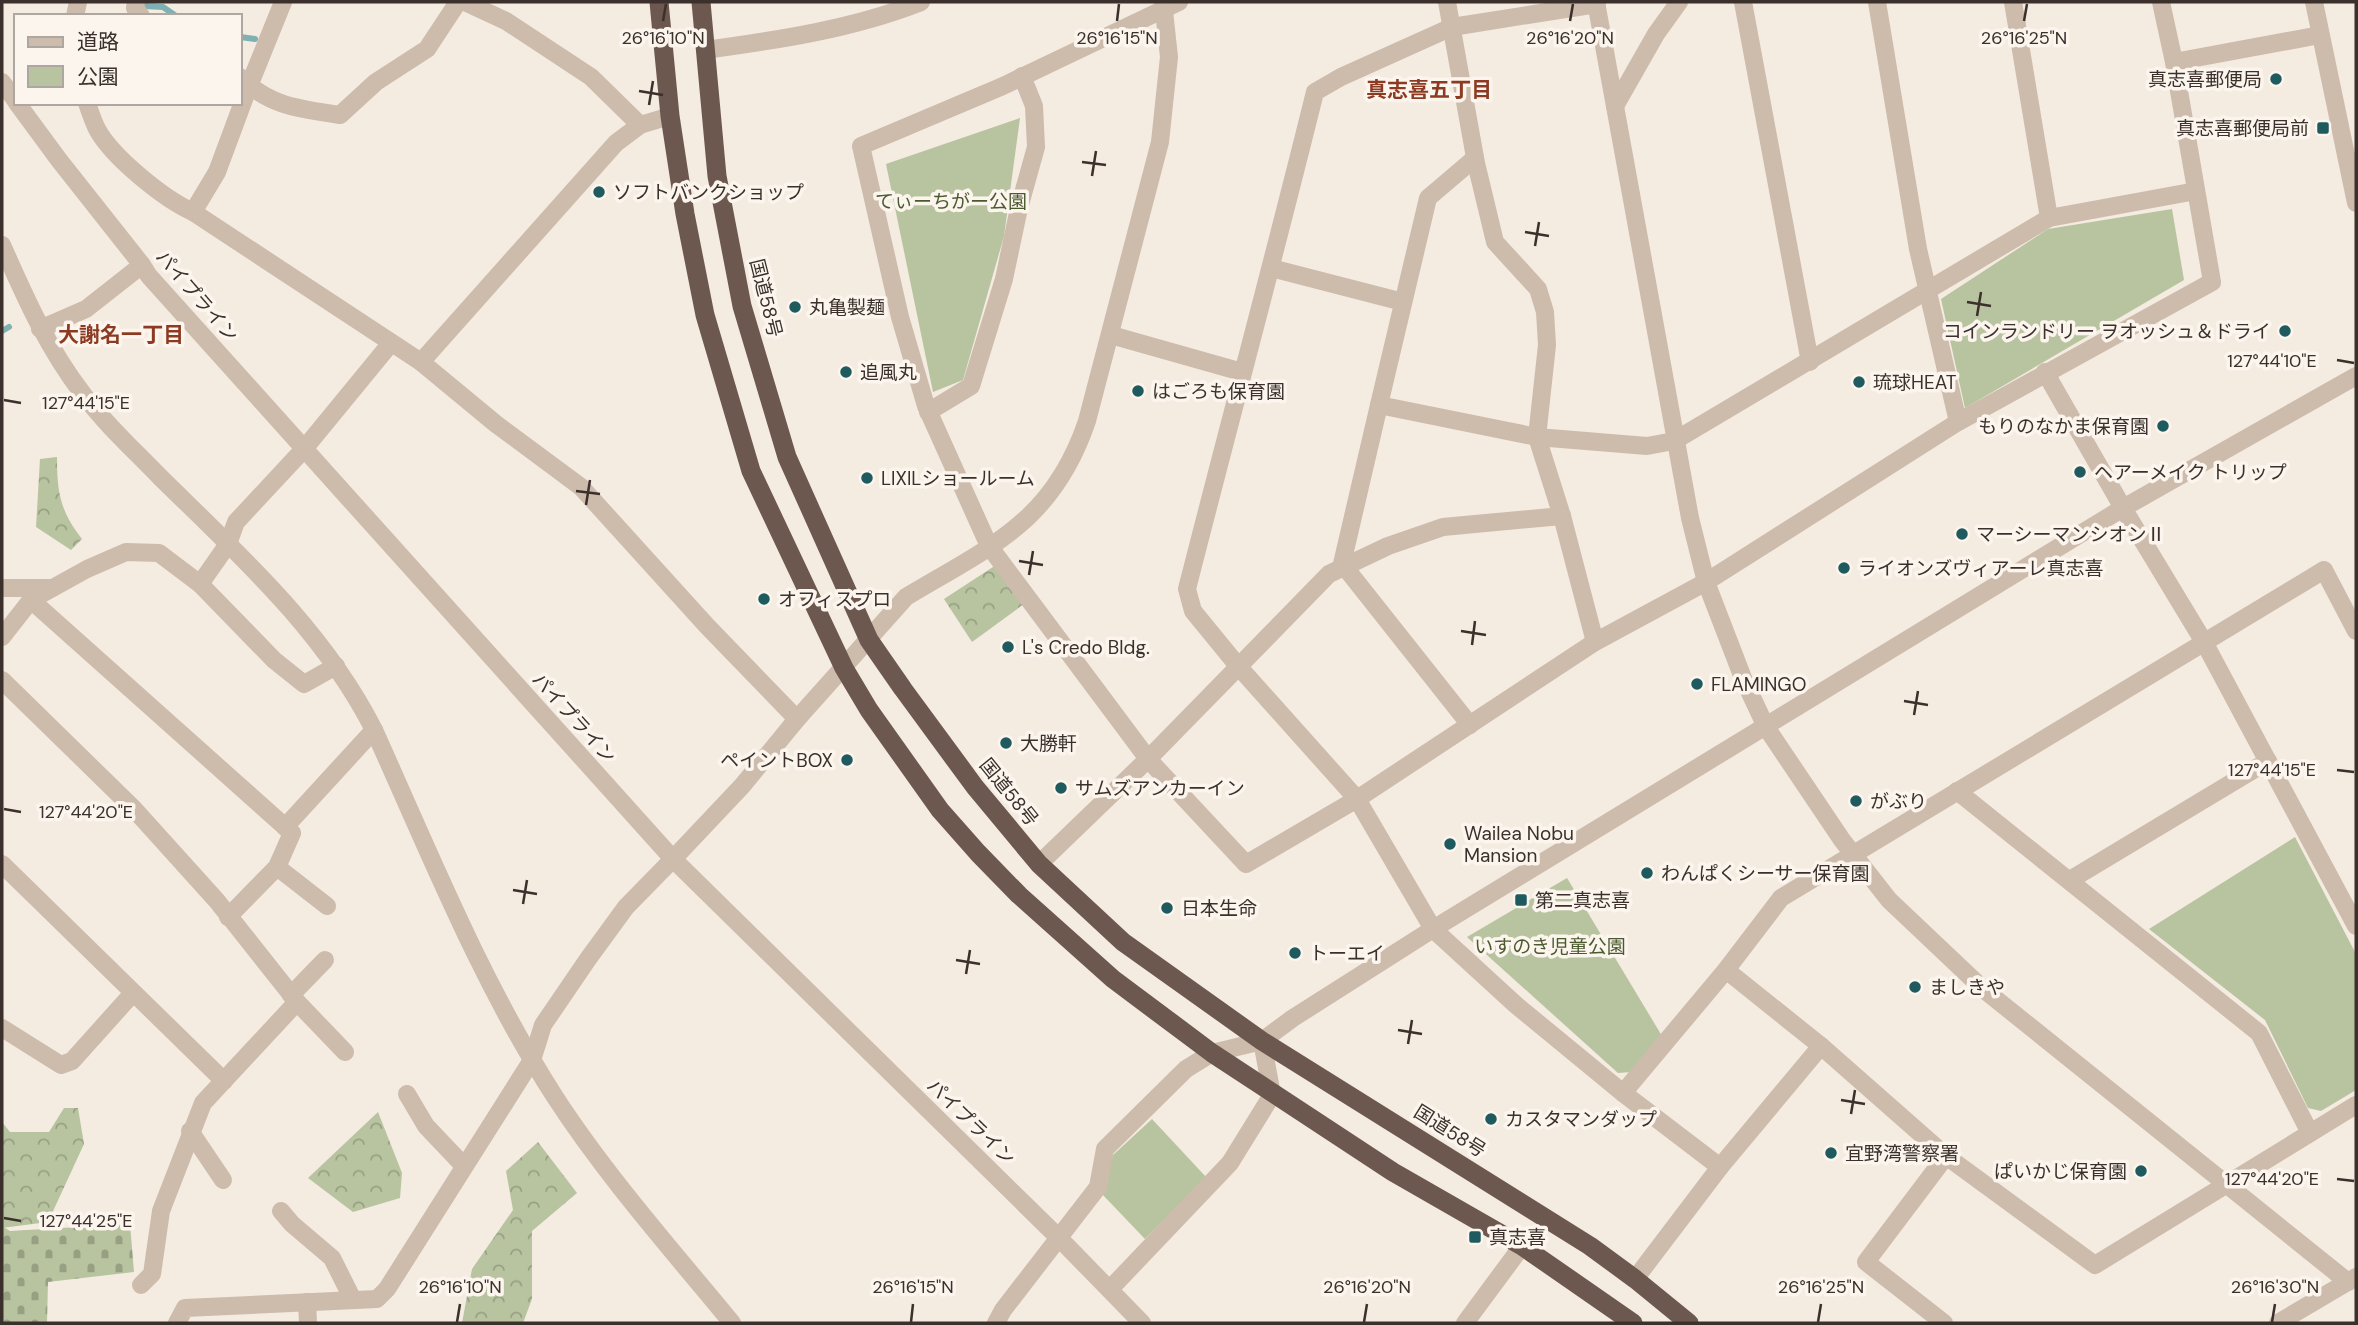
<svg xmlns="http://www.w3.org/2000/svg" width="2358" height="1325" font-family="'DM Sans','Noto Sans JP',sans-serif">
<defs>
<pattern id="forest-crowns" width="20" height="18" patternUnits="userSpaceOnUse" patternTransform="scale(1.75)"><rect width="20" height="18" fill="#b8c4a0"/><path d="M2 6a3 3 0 1 1 6 0M12 15a3 3 0 1 1 6 0" fill="none" stroke="#97a083"/></pattern>
<pattern id="cemetery-stones" width="16" height="16" patternUnits="userSpaceOnUse" patternTransform="scale(1.75)"><rect width="16" height="16" fill="#b8c4a0"/><path d="M2 7V4a2 2 0 0 1 4 0v3zM10 15v-3a2 2 0 0 1 4 0v3z" fill="#97a083"/></pattern>
</defs>
<rect width="100%" height="100%" fill="#f4ebe1"/>
<g fill="url(#forest-crowns)">
<path d="M57,457C57,492 60,511 82,539L71,550L36,527L40,459Z"/>
<path d="M996,565L1024,604L972,642L944,599Z"/>
<path d="M64,1108H78L84,1144L48,1222L2,1228V1122L10,1132H49Z"/>
<path d="M378,1112L402,1173L400,1198L353,1212L308,1178Z"/>
<path d="M538,1142L577,1193L532,1231V1299L523,1323H462L472,1269L513,1210L506,1171Z"/>
</g>
<path fill="url(#cemetery-stones)" d="M130,1224L134,1272L48,1282L47,1323H2V1226L10,1231Z"/>
<g fill="#b8c4a0">
<path d="M1020,118L1004,236L963,380L933,392L886,164Z"/>
<path d="M2172,209L2184,280L1965,408L1941,299L2048,229Z"/>
<path d="M2295,837L2356,954V1090L2321,1111L2308,1108L2265,1020L2149,929Z"/>
<path d="M1567,878L1662,1036L1632,1072L1618,1073L1467,937Z"/>
<path d="M1152,1119L1206,1177L1145,1239L1102,1194L1113,1155Z"/>
</g>
<g fill="none" stroke-linecap="round" stroke-linejoin="round">
<g stroke="#7fb0b2" stroke-width="6">
<path d="M145,6L163,7L176,16"/>
<path d="M240,37L255,39"/>
<path d="M2,331L9,327"/>
</g>
<g stroke="#cdbbac" stroke-width="18">
<path d="M136,2L135,8L141,16"/>
<path d="M465,2L506,21L591,77L640,125"/>
<path d="M1179,2L1003,86L861,146L900,317L926,406L989,546L1148,759L1246,864L1357,799L1595,642L1706,582L1958,422L2212,282L2174,62L2161,2"/>
<path d="M1447,2L1476,163L1495,242L1538,289L1545,312L1547,345L1537,437L1562,516L1595,642"/>
<path d="M1743,2L1810,362"/>
<path d="M1877,2L1918,249L1958,422"/>
<path d="M2013,2L2049,218"/>
<path d="M1597,4L1452,27L1341,77L1315,92C1274,258 1229,424 1187,589L1193,611L1238,666L1357,799L1433,929L1516,1005L1623,1093L1726,970L1781,898L2324,570L2356,631"/>
<path d="M75,16L78,2"/>
<path d="M2174,62L2320,35"/>
<path d="M240,77C270,107 301,109 340,115L376,82L427,49L458,2"/>
<path d="M2,82L16,101"/>
<path d="M17,103L59,160L142,265"/>
<path d="M87,103C90,112 93,121 97,129C112,157 164,199 193,212L421,362L496,424L581,487L707,626L797,719"/>
<path d="M1615,106L1656,34L1679,2"/>
<path d="M1475,158L1428,198L1379,405L1537,437L1647,446L1674,441L2049,218L2196,191"/>
<path d="M193,212L217,172L249,86L283,2"/>
<path d="M1271,268L1403,302"/>
<path d="M1111,335L1242,372"/>
<path d="M421,362L616,143L640,125L670,116"/>
<path d="M2045,372L2123,508L2204,642L2356,926"/>
<path d="M928,412L971,386L1004,279L1019,208L1036,147L1034,106L1022,76"/>
<path d="M1344,566L1470,725"/>
<path d="M1341,568L1379,405"/>
<path d="M200,584L274,660L304,684L336,666"/>
<path d="M2,588H52"/>
<path d="M31,600L292,833L277,867L228,917"/>
<path d="M2,637L31,600L87,569L126,552L159,553L200,584L228,544L236,522L304,449L391,343"/>
<path d="M2,680L134,809L217,901L297,1002L203,1103L161,1211L152,1274L141,1285"/>
<path d="M1957,791L2259,1033L2310,1133"/>
<path d="M285,827L374,730"/>
<path d="M2,864L224,1081"/>
<path d="M1039,864L1148,759L1329,574L1388,546L1443,527L1562,516"/>
<path d="M277,867L327,906"/>
<path d="M2070,880L2268,761"/>
<path d="M1726,970L1821,1046L1946,1156L2095,1265L2356,1105"/>
<path d="M291,995L325,960"/>
<path d="M297,1002L345,1052"/>
<path d="M2,1028L61,1065L72,1061L133,993"/>
<path d="M1623,1093L1720,1167"/>
<path d="M407,1094L426,1126L464,1166"/>
<path d="M190,1131L223,1180"/>
<path d="M281,1211L292,1224L332,1258L353,1300"/>
<path d="M1635,1279L1720,1167L1821,1046"/>
<path d="M307,1302L308,1323"/>
<path d="M177,1323L185,1308L377,1299L387,1289L532,1060L543,1025L588,959L626,907L673,859"/>
<path d="M996,1323L1003,1310L1098,1187L1105,1149L1186,1069L1212,1053L1262,1041L1272,1095L1230,1163L1110,1289"/>
<path d="M1465,1323L1522,1246"/>
<path d="M1944,1323L1866,1262L1946,1156"/>
</g>
<g stroke="#cdbbac" stroke-width="18">
<path d="M1596,2L1690,518L1706,582L1743,678L1766,727L1842,840L1889,900L1982,988L2348,1282"/>
<path d="M2314,2L2356,203"/>
<path d="M705,50C779,40 852,29 921,2"/>
<path d="M2,245C25,297 48,349 83,394C105,424 133,449 159,476C238,554 323,629 374,730C430,854 481,982 555,1097C607,1177 672,1250 732,1323"/>
<path d="M40,329L86,309L142,265L149,276L673,859L1059,1238L1142,1323"/>
<path d="M673,859L742,786L797,719L906,597C991,546 1053,522 1087,421L1160,142L1169,57L1163,2"/>
<path d="M1262,1041L1293,1018L1433,929L2123,508L2356,376"/>
<path d="M2278,1323L2356,1277"/>
</g>
<g stroke="#6c584f" stroke-width="19">
<path d="M659,2L670,116L685,214L705,315L751,471L844,668L869,710L940,810L978,853L1019,895L1113,979L1212,1053L1393,1172L1522,1246L1633,1323"/>
<path d="M701,2L717,176L742,306L787,457L869,640L903,689L975,787L1039,864L1123,942L1262,1041L1590,1246L1635,1279L1689,1323"/>
</g>
</g>
<path fill="none" stroke="#3b302b" stroke-width="2.5" d="M663,21L666,4M1117,21L1119,4M1570,21L1573,4M2024,21L2027,4M639,91L663,95M649,105L653,81M1082,162L1106,165M1092,176L1096,151M1525,232L1549,236M1535,246L1539,222M1967,302L1991,306M1977,316L1981,292M2337,360L2354,363M4,400L21,403M576,491L600,494M586,505L590,480M1019,561L1043,565M1029,575L1033,551M1461,631L1486,635M1472,645L1475,621M1904,701L1928,705M1914,715L1918,691M2337,770L2354,772M4,809L21,812M513,890L537,894M523,904L527,880M956,960L980,964M966,974L970,950M1398,1030L1422,1034M1408,1044L1412,1020M1841,1100L1865,1104M1851,1114L1855,1090M2337,1179L2354,1181M4,1218L21,1221M457,1322L460,1304M911,1322L913,1304M1364,1322L1367,1304M1818,1322L1821,1304M2272,1322L2275,1304"/>
<g fill="#1f5a5e" stroke="#fbf5ee" stroke-width="2.5">
<circle cx="2276" cy="79" r="7"/>
<rect x="2316" y="121" width="14" height="14" rx="3.5"/>
<circle cx="599" cy="192" r="7"/>
<circle cx="795" cy="307" r="7"/>
<circle cx="2285" cy="331" r="7"/>
<circle cx="846" cy="372" r="7"/>
<circle cx="1859" cy="382" r="7"/>
<circle cx="1138" cy="391" r="7"/>
<circle cx="2163" cy="426" r="7"/>
<circle cx="2080" cy="472" r="7"/>
<circle cx="867" cy="478" r="7"/>
<circle cx="1962" cy="534" r="7"/>
<circle cx="1844" cy="568" r="7"/>
<circle cx="764" cy="599" r="7"/>
<circle cx="1008" cy="647" r="7"/>
<circle cx="1697" cy="684" r="7"/>
<circle cx="1006" cy="743" r="7"/>
<circle cx="847" cy="760" r="7"/>
<circle cx="1061" cy="788" r="7"/>
<circle cx="1856" cy="801" r="7"/>
<circle cx="1450" cy="844" r="7"/>
<circle cx="1647" cy="873" r="7"/>
<rect x="1514" y="893" width="14" height="14" rx="3.5"/>
<circle cx="1167" cy="908" r="7"/>
<circle cx="1295" cy="953" r="7"/>
<circle cx="1915" cy="987" r="7"/>
<circle cx="1491" cy="1119" r="7"/>
<circle cx="1831" cy="1153" r="7"/>
<circle cx="2141" cy="1171" r="7"/>
<rect x="1468" y="1230" width="14" height="14" rx="3.5"/>
</g>
<g text-anchor="middle" dominant-baseline="central" stroke-width="7" stroke-linejoin="round" paint-order="stroke">
<g font-size="19" fill="#3b302b" stroke="#fbf5ee" text-anchor="start">
<text x="2262" y="79" text-anchor="end">真志喜郵便局</text>
<text x="2309" y="128" text-anchor="end">真志喜郵便局前</text>
<text x="613" y="192">ソフトバンクショップ</text>
<text x="809" y="307">丸亀製麺</text>
<text x="2271" y="331" text-anchor="end">コインランドリー ヲオッシュ＆ドライ</text>
<text x="860" y="372">追風丸</text>
<text x="1873" y="382">琉球HEAT</text>
<text x="1152" y="391">はごろも保育園</text>
<text x="2149" y="426" text-anchor="end">もりのなかま保育園</text>
<text x="2094" y="472">ヘアーメイク トリップ</text>
<text x="881" y="478">LIXILショールーム</text>
<text x="1976" y="534">マーシーマンシオンⅡ</text>
<text x="1858" y="568">ライオンズヴィアーレ真志喜</text>
<text x="778" y="599">オフィスプロ</text>
<text x="1022" y="647">L's Credo Bldg.</text>
<text x="1711" y="684">FLAMINGO</text>
<text x="1020" y="743">大勝軒</text>
<text x="833" y="760" text-anchor="end">ペイントBOX</text>
<text x="1075" y="788">サムズアンカーイン</text>
<text x="1870" y="801">がぶり</text>
<text x="1464" y="833">Wailea Nobu<tspan x="1464" dy="22">Mansion</tspan></text>
<text x="1661" y="873">わんぱくシーサー保育園</text>
<text x="1535" y="900">第二真志喜</text>
<text x="1181" y="908">日本生命</text>
<text x="1309" y="953">トーエイ</text>
<text x="1929" y="987">ましきや</text>
<text x="1505" y="1119">カスタマンダップ</text>
<text x="1845" y="1153">宜野湾警察署</text>
<text x="2127" y="1171" text-anchor="end">ぱいかじ保育園</text>
<text x="1489" y="1237">真志喜</text>
</g>
<g font-size="19" fill="#4a5a2e" stroke="#fbf5ee">
<text x="951" y="201">てぃーちがー公園</text>
<text x="1550" y="946">いすのき児童公園</text>
</g>
<g font-size="19" fill="#3b302b" stroke="#fbf5ee">
<text transform="translate(197 296) rotate(49)">パイプライン</text>
<text transform="translate(766 298) rotate(76)">国道58号</text>
<text transform="translate(574 718) rotate(48)">パイプライン</text>
<text transform="translate(1009 792) rotate(51)">国道58号</text>
<text transform="translate(971 1122) rotate(44)">パイプライン</text>
<text transform="translate(1450 1131) rotate(32)">国道58号</text>
</g>
<g font-size="21" font-weight="bold" fill="#8c3b22" stroke="#fbf5ee">
<text x="1429" y="90">真志喜五丁目</text>
<text x="121" y="335">大謝名一丁目</text>
</g>
</g>
<g font-size="18" text-anchor="middle" fill="#3b302b" stroke="#fbf5ee" stroke-width="7" stroke-linejoin="round" paint-order="stroke">
<text x="663" y="44">26°16'10"N</text>
<text x="1117" y="44">26°16'15"N</text>
<text x="1570" y="44">26°16'20"N</text>
<text x="2024" y="44">26°16'25"N</text>
<text x="2272" y="367">127°44'10"E</text>
<text x="86" y="409">127°44'15"E</text>
<text x="2272" y="776">127°44'15"E</text>
<text x="86" y="818">127°44'20"E</text>
<text x="2272" y="1185">127°44'20"E</text>
<text x="86" y="1227">127°44'25"E</text>
<text x="460" y="1293">26°16'10"N</text>
<text x="913" y="1293">26°16'15"N</text>
<text x="1367" y="1293">26°16'20"N</text>
<text x="1821" y="1293">26°16'25"N</text>
<text x="2275" y="1293">26°16'30"N</text>
</g>
<rect width="2358" height="1325" fill="none" stroke="#3b302b" stroke-width="7"/>
<rect x="14" y="14" width="228" height="91" fill="#fbf5ee" stroke="#aea6a0" stroke-width="2"/>
<rect x="28" y="37" width="35" height="10" fill="#cdbbac" stroke="#aea6a0" stroke-width="2"/>
<text x="77" y="49" font-size="21" fill="#3b302b">道路</text>
<rect x="28" y="66" width="35" height="21" fill="#b8c4a0" stroke="#aea6a0" stroke-width="2"/>
<text x="77" y="84" font-size="21" fill="#3b302b">公園</text>
</svg>
